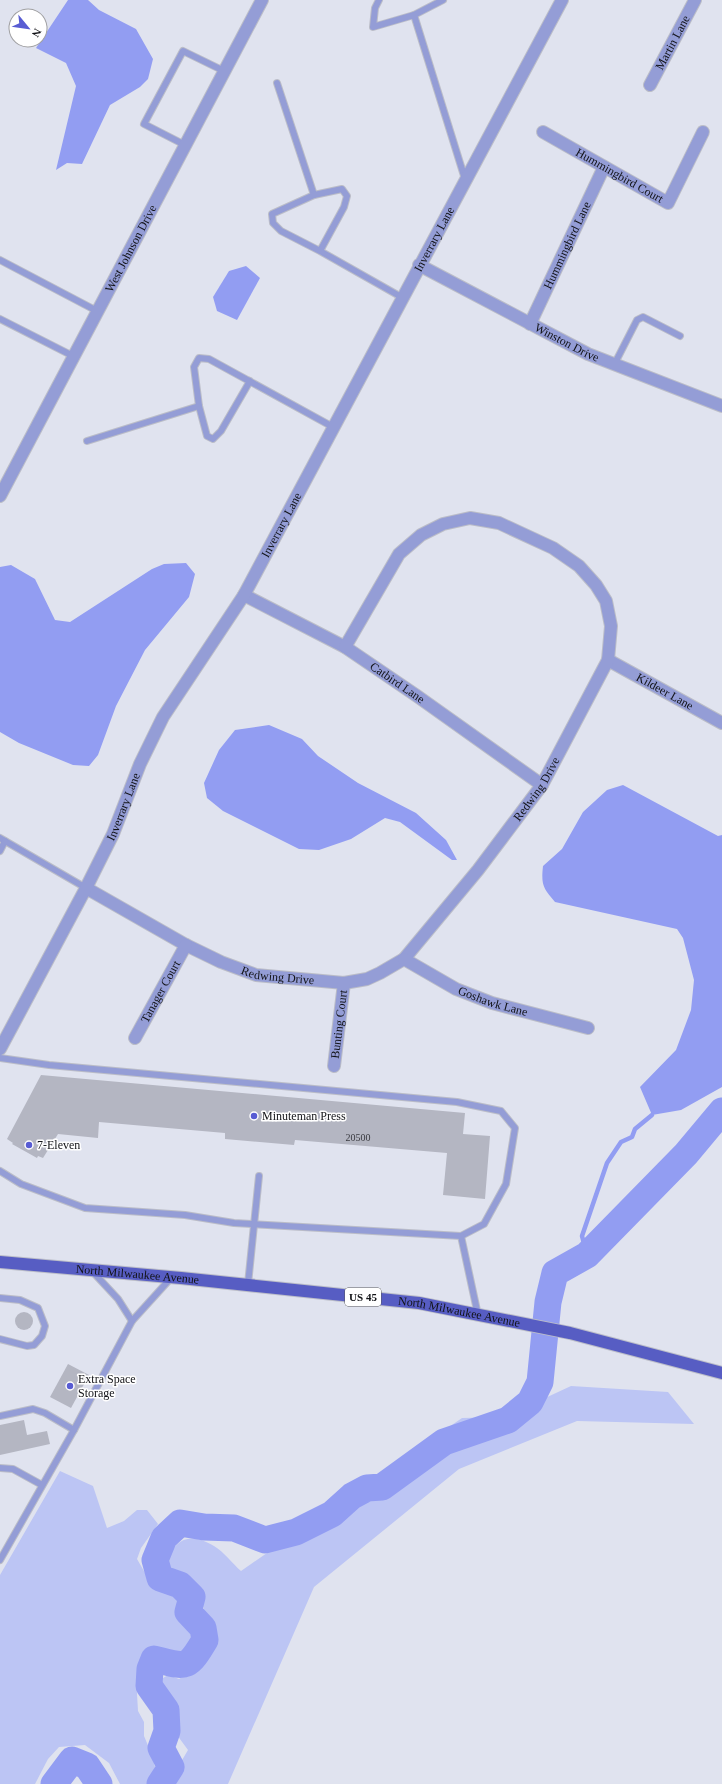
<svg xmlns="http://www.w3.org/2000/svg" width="722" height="1784" font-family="Georgia,serif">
<rect width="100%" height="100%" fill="#e0e3ef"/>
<g fill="#bcc5f4">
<path d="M571,1386L668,1392L694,1424L577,1421L459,1469L314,1587L228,1784H168L188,1750L177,1735V1721L173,1704L162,1683L163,1678L168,1675L179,1679L197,1669L207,1656L211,1638L208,1620L197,1591L166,1563C175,1538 190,1532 214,1546C224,1552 232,1563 241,1571L462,1418L504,1417Z"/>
<path d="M60,1471L93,1486L107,1528L124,1521L137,1510H147L158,1524L141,1548L137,1559L152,1585L163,1591L173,1594L178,1599L194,1639C185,1662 173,1657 153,1651L147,1655L141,1669L137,1694L138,1711L144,1722V1736L152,1755L155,1767L148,1784H120L109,1763L85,1745L59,1747L48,1759L35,1784H0V1575Z"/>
</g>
<g fill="#929df2">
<path d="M68,0H88L99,10L136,29L153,59L148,79L140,87L110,105L82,164L67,163L56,170L76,86L66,63L36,48Z"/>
<path d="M246,266L260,278L237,320L217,311L213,297L229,271Z"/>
<path d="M186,563L195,574L189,597L145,650L116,706L98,755L89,766L73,765L19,743L0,732V567L11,565L35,579L55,620L70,622L152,569L164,564Z"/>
<path d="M269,725L302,739L318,756L358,783L416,813L446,840L457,860H452L400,822L385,818L351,839L319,850L299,849L223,811L207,798L204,783L219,750L235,730Z"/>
<path d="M623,785L718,836L722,835V1087L681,1110L652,1115L640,1087L676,1050L691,1010L694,980L683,938L677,929L555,902C543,888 541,885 543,866L562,849L583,812L607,790Z"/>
</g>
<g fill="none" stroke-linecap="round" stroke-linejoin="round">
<path stroke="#929df2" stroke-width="4.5" d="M587,1255L582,1236L607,1163L621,1142L632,1137L635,1129L652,1115"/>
<g stroke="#929df2" stroke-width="27">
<path d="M54,1784L72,1760L87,1766L99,1784"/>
<path d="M160,1784L171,1767L161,1748L167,1731L166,1710L149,1686L150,1669L154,1659C187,1667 187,1670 205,1640L203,1628L188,1612L192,1597L180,1585L160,1578L155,1560L164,1538L180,1523L204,1527L234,1528L265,1540L296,1532L332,1514L352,1496L367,1488L382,1487L444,1442L508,1420L530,1402L540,1382L548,1302L555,1273L587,1255L686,1154L722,1111"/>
</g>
</g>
<g fill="#b4b6c2">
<path d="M41,1075L465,1113L463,1134L490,1136L485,1199L443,1195L447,1153L295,1140L294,1145L225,1139V1133L99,1122L98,1138L58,1134L43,1158L38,1156L37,1158L12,1144L13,1143L7,1139Z"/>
<circle cx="24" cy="1321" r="9"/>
<path d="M68,1364L89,1375L71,1408L50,1397Z"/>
<path d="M24,1420L27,1435L47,1431L50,1444L0,1455V1425Z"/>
</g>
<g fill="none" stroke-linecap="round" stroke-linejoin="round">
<g stroke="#bbbdc8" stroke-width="8">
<g id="lane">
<path d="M379,0L375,8L373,27L414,15L443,0"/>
<path d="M414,15L465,179"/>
<path d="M277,83L314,195"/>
<path d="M185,145L144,124L183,51L224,71"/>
<path d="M320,251L344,207L347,196L342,189L314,195L272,214L273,223L281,231L320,251L403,298"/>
<path d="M0,260L97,311"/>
<path d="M0,319L73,356"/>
<path d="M614,365L637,320L643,317L680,336"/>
<path d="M250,381L221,431L213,439L207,436L199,406L194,367L199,358L209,359L333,427"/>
<path d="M87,441L199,406"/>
<path d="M0,838L86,888"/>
<path d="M0,851L5,841"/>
<path d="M0,1058L49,1065L457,1102L501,1111L515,1128L506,1184L484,1224L461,1236"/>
<path d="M0,1171L21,1184L85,1208L185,1215L234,1223L461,1236L478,1315"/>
<path d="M92,1271L118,1299L132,1321"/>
<path d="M248,1284L259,1176"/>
<path d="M0,1298L20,1300L38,1308L45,1326L42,1336L34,1345L27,1346L0,1339"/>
<path d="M0,1416L33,1409L45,1413L74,1430"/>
<path d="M0,1468L13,1469L42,1485"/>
<path d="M0,1560L74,1430L132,1321L171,1278"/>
</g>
</g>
<g stroke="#bbbdc8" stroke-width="14">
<g id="street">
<path id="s1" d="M650,85L695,0"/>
<path id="s2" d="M543,132L668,203L703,132"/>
<path id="s3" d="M419,265L588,354L722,406"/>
<path id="s4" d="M530,324L604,167"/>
<path id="s5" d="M0,496L262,0"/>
<path id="s6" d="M244,595L345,647L417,696L542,785"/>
<path id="s7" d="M608,660L722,723"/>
<path id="s8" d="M86,888L186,945L221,962L256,975L344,983L367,979L380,973L404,959L478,870L542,785L608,660L611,626L606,601L596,585L579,566L553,548L499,523L470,518L443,524L421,535L399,554L345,647"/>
<path id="s9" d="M404,959L456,989L492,1003L588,1028"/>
<path id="s10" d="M135,1038L186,945"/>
<path id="s11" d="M0,1049L86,888L113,834L140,764L163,717L244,595L562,0"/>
<path id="s12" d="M334,1066L344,983"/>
</g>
</g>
<g stroke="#bbbdc8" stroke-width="14">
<g id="primary">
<path id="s13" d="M0,1262L181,1278L419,1303L570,1333L722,1373"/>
</g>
</g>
<use href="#lane" stroke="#949dd6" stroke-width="6"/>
<use href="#street" stroke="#949dd6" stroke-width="12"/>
<use href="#primary" stroke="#575dc3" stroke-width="12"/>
</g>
<g fill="#585cd3" stroke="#fff" stroke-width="1.5">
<circle cx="254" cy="1116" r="4"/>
<circle cx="29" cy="1145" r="4"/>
<circle cx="70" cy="1386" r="4"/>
</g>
<g text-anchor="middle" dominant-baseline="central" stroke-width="3" stroke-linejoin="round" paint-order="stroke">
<g font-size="10" fill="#3a3b41">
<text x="358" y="1137">20500</text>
</g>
<rect fill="#fff" stroke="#58595c" stroke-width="1" x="345" y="1288" width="36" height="18" rx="3"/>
<g font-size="11" font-weight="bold" fill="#111216">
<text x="363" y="1297">US 45</text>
</g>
<g font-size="12" fill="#111216" stroke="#fff">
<text stroke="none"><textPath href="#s1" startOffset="48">Martin Lane</textPath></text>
<text stroke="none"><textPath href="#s2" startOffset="88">Hummingbird Court</textPath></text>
<text stroke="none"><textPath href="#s11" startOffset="920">Inverrary Lane</textPath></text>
<text stroke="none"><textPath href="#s4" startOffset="87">Hummingbird Lane</textPath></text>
<text stroke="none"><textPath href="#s5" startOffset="280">West Johnson Drive</textPath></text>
<text stroke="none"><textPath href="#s3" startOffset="167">Winston Drive</textPath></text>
<text stroke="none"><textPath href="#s11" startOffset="596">Inverrary Lane</textPath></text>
<text stroke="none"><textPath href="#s6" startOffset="177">Catbird Lane</textPath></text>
<text stroke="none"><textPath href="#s7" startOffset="65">Kildeer Lane</textPath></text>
<text stroke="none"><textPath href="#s8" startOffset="561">Redwing Drive</textPath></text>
<text stroke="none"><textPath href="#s11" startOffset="272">Inverrary Lane</textPath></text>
<text stroke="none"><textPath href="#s8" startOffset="213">Redwing Drive</textPath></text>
<text stroke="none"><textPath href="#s10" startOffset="53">Tanager Court</textPath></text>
<text stroke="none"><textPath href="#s9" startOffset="99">Goshawk Lane</textPath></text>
<text stroke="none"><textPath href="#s12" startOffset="42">Bunting Court</textPath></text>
<text stroke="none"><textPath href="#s13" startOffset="138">North Milwaukee Avenue</textPath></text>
<text stroke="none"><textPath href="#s13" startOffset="462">North Milwaukee Avenue</textPath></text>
</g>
<g font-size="12" fill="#111216" stroke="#fff" text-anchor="start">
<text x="262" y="1116">Minuteman Press</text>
<text x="37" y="1145">7-Eleven</text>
<text x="78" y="1379">Extra Space<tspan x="78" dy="14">Storage</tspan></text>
</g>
</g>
<g transform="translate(28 28) rotate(119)"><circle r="19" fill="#ffffff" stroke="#a0a0a2"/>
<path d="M0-3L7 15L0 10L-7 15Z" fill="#585cd3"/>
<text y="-6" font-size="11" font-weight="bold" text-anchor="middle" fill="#111216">N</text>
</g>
</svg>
